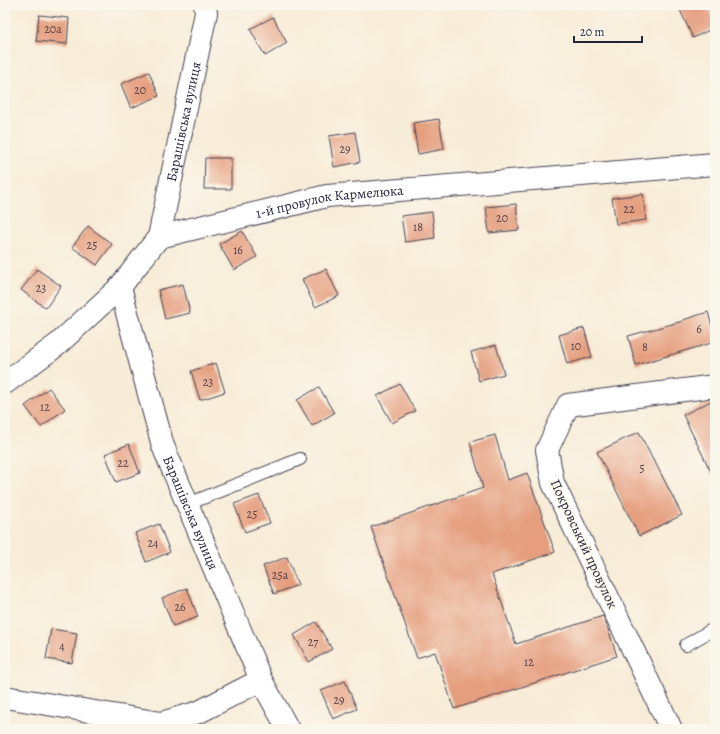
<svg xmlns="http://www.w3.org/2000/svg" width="720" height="734" font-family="Alegreya,serif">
<rect width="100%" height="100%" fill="#fbf7ec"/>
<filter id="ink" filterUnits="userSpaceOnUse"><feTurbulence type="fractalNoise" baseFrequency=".025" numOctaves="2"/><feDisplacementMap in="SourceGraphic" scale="8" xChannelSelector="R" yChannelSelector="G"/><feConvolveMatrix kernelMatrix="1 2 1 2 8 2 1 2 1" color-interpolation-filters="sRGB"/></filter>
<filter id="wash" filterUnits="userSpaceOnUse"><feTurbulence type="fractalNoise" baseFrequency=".012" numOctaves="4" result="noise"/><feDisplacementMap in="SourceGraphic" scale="16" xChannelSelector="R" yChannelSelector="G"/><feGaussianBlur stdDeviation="0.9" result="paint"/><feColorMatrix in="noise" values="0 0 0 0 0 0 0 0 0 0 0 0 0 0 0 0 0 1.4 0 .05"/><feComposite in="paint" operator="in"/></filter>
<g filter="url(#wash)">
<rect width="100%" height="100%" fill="#f7ecd7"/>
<g id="blocks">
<g fill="#e59e7e">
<path d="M691,5H707L715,23V27L693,38L680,10Z"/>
<path d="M39,15L69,18L67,44L36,41Z"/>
<path d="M273,17L287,43L265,56L250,29Z"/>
<path d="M149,72L159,96L131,108L121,84Z"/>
<path d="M439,119L444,149L418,154L413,123Z"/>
<path d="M355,132L360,162L334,167L329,136Z"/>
<path d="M205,158H231V189H204Z"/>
<path d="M643,194L646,220L616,224L612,198Z"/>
<path d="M516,204L519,230L489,233L486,207Z"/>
<path d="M432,212L435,238L405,242L401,216Z"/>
<path d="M88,226L112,244L97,265L72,247Z"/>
<path d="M242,231L257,257L234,270L219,244Z"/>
<path d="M37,269L61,286L46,308L21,290Z"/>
<path d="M326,269L339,296L315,307L302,279Z"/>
<path d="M183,284L190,313L165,319L158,290Z"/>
<path d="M708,312L715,337V342L636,365L628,336L683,321V320Z"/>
<path d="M584,328L592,357L567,364L559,335Z"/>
<path d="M496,345L504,374L479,381L471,352Z"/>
<path d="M216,363L225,392L200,400L191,371Z"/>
<path d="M400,384L415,411L392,423L377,396Z"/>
<path d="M319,387L334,413L312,426L297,400Z"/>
<path d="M49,388L65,409L41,427L25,406Z"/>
<path d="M715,399V480L683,415Z"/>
<path d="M639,432L654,462H655L682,515L639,536L597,452Z"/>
<path d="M495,435L508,480L527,473L555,552L492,574L516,644L603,616L606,623L617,656L454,709L435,652L417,658L371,527L483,488L470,442Z"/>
<path d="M129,444L140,473L116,482L105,454Z"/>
<path d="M259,495L270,523L245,532L234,504Z"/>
<path d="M159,524L170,552L146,562L135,533Z"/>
<path d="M287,557L298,585L274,594L263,566Z"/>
<path d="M187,588L198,617L173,626L162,598Z"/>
<path d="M316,622L332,649L309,662L294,635Z"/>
<path d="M51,629L77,633L72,663L46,659Z"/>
<path d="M345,681L357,709L333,719L321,691Z"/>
</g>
</g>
</g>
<g filter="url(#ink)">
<use href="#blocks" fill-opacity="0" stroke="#424052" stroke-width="1"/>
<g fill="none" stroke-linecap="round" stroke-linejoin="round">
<g stroke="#424052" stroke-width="14">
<g id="service">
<path d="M188,504L300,459"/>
<path d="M686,645L715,628"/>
</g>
</g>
<g stroke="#424052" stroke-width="24">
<g id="minor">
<path id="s1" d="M159,237L206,13L205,5"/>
<path id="s2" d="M120,287L163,446L261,680L288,729"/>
<path id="s3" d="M5,383L57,345L120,287L159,237L327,196L715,164"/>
<path d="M5,697L161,723L199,712L261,680"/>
<path d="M671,729L553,483L547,450L568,405L715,386"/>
</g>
</g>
<use href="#service" stroke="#fff" stroke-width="12"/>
<use href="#minor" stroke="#fff" stroke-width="22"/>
</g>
</g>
<g text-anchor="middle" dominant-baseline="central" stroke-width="4" stroke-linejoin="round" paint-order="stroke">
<g font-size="12" fill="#53414c">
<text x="53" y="29">20а</text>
<text x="140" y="90">20</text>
<text x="345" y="149">29</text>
<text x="629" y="209">22</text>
<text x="502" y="218">20</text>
<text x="418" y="227">18</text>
<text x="92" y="245">25</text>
<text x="238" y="250">16</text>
<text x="41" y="288">23</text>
<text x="699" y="329">6</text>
<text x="576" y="346">10</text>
<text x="645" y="347">8</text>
<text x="208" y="382">23</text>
<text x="45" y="407">12</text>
<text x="123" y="463">22</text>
<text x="642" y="468">5</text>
<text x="252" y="514">25</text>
<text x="153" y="543">24</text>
<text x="280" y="575">25а</text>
<text x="180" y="607">26</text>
<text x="313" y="642">27</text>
<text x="62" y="646">4</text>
<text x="529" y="662">12</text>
<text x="339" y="700">29</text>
</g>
<g font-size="14" fill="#22223b" stroke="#fbf7ec">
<text stroke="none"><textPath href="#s1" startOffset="118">Барашівська вулиця</textPath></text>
<text stroke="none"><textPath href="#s3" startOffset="388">1-й провулок Кармелюка</textPath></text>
<text stroke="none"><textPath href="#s2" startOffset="237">Барашівська вулиця</textPath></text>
<text transform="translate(584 544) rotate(65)">Покровський провулок</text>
</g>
</g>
<rect width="720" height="734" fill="none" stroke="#fbf7ec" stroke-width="20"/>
<path d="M574 36v6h68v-6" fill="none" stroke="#22223b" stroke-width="2"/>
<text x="580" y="36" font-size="12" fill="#22223b" stroke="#fbf7ec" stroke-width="3" paint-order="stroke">20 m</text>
</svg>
